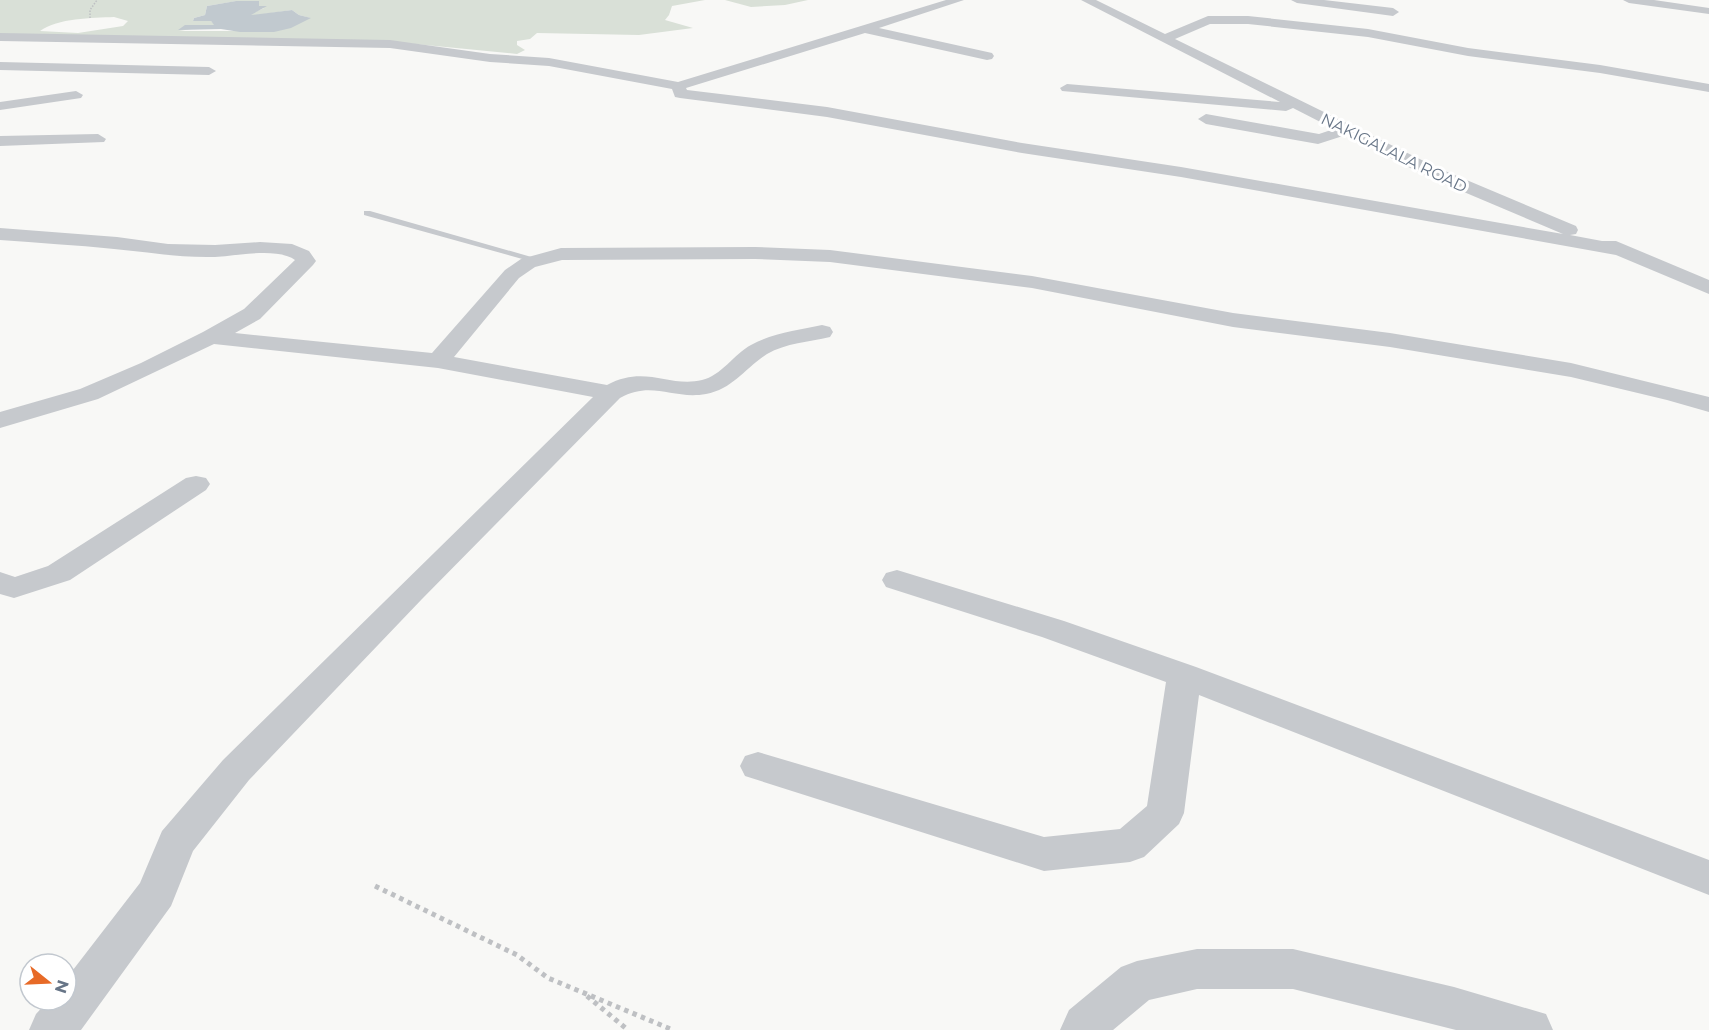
<svg xmlns="http://www.w3.org/2000/svg" width="1709" height="1030" font-family="Montserrat,sans-serif">
<rect width="100%" height="100%" fill="#f8f8f6"/>
<g fill="#d9e0d7" fill-rule="evenodd">
<path d="M0,0H705L672,6L669,15L665,20L693,28L639,35L537,33L530,39L517,41V45L525,50L517,54L384,41L0,36ZM237,1L259,2L258,6L264,8L244,17L292,10L299,15L310,18L241,31H179L215,25L211,21H193L194,18L205,15L207,6ZM114,17L128,21L123,26L78,33L40,31C58,18 92,18 114,17Z"/>
<path d="M725,0H808L785,5L751,7Z"/>
</g>
<path fill="#c1c9cf" d="M236,1H259V6H267L251,15L292,10L299,15L311,18L291,28L274,32H240L221,29L178,30L185,25H214L211,21H193L194,18L205,15L207,6Z"/>
<g fill="none" stroke-linecap="round" stroke-linejoin="round">
<path stroke="#bec0c3" stroke-width="1.5" stroke-dasharray="1.5 1.5" stroke-linecap="butt" d="M90,18V10L97,0"/>
<g stroke="#bec0c3" stroke-width="5" stroke-dasharray="4.5 4.5" stroke-linecap="butt">
<path d="M375,886L517,955L548,978L673,1030"/>
<path d="M587,996L628,1030"/>
</g>
<path fill="#c6c9cd" fill-rule="evenodd" d="M364,211H370L542,260L533,262L364,215Z"/>
<g fill="#c6c9cd" fill-rule="evenodd">
<path d="M946,0H964L879,28L992,53L994,56L992,59L987,60L865,33L686,88L687,90L827,107L1022,143L1181,167L1563,234L1426,176L1346,135L1318,144L1206,124L1198,119L1206,114L1319,134L1334,129L1293,108L1286,111L1062,91L1060,88L1067,84L1280,102L1081,0H1096L1165,34L1208,16H1248L1368,29L1468,48L1600,65L1709,84V92L1600,73L1468,56L1368,37L1248,24H1210L1175,39L1438,168L1576,226L1578,230L1576,234L1570,235L1602,241H1616L1709,280V294L1616,255L1181,177L1022,153L827,117L680,98L675,97L672,89L549,66L490,62L390,48L0,41V33L390,40L490,54L549,58L678,82Z"/>
<path d="M1291,0H1324L1393,8L1399,12L1393,16L1297,3Z"/>
<path d="M1623,0H1654L1709,8V14L1629,3Z"/>
<path d="M0,62L209,67L216,71L209,75L0,70Z"/>
<path d="M76,91L83,95L81,98L0,110V102Z"/>
<path d="M98,134L106,139L104,142L0,146V136Z"/>
<path d="M0,228L117,237L168,244L215,245L260,242L292,244L309,251L316,261L313,265L260,319L235,333L432,353L505,270L521,259L561,248L755,247L830,250L1032,276L1233,313L1390,333L1571,363L1709,397V412L1667,400L1571,377L1390,347L1233,327L1032,288L830,262L755,259L562,260L535,267L519,278L454,357L607,385C645,364 669,388 702,380C721,376 734,354 751,345C772,333 799,330 822,325L830,327L833,332L830,337C809,342 786,343 767,354C745,368 733,389 706,394C673,400 652,380 620,398L422,599L249,780L193,851L171,906L81,1030H29L36,1014L49,1000H66V979L140,883L162,831L223,760L593,397L438,368L214,344L98,399L0,428V412L80,389L141,363L203,332L244,309L295,260C277,247 236,256 215,257C180,258 148,252 114,249C76,245 38,243 0,240Z"/>
<path d="M196,476L206,478L210,484L206,490L70,580L14,598L0,594V572L15,577L48,566L186,478Z"/>
<path d="M897,570L1064,621L1196,667L1709,860V895L1199,695L1184,813L1179,824L1144,857L1130,862L1044,871L745,776L740,766L745,756L758,752L1044,837L1120,829L1147,806L1166,682L1042,637L886,587L882,580L886,573Z"/>
<path d="M1197,949H1293L1454,987L1546,1014L1553,1030H1456L1293,989H1197L1149,1000L1113,1030H1060L1069,1010L1121,967L1137,961Z"/>
</g>
</g>
<g text-anchor="middle" dominant-baseline="central" stroke-width="6" stroke-linejoin="round" paint-order="stroke">
<g font-size="16" fill="#677587" stroke="#fff">
<text transform="translate(1394 153) rotate(26)">NAKIGALALA ROAD</text>
</g>
</g>
<g transform="translate(48 982) rotate(108)"><circle r="28" fill="#ffffff" stroke="#c2c8cf" stroke-width="1.5"/>
<path d="M0-4.5L10 22L0 15L-10 22Z" fill="#e76a27"/>
<text y="-9" font-size="16" font-weight="bold" text-anchor="middle" fill="#677587">N</text>
</g>
</svg>
